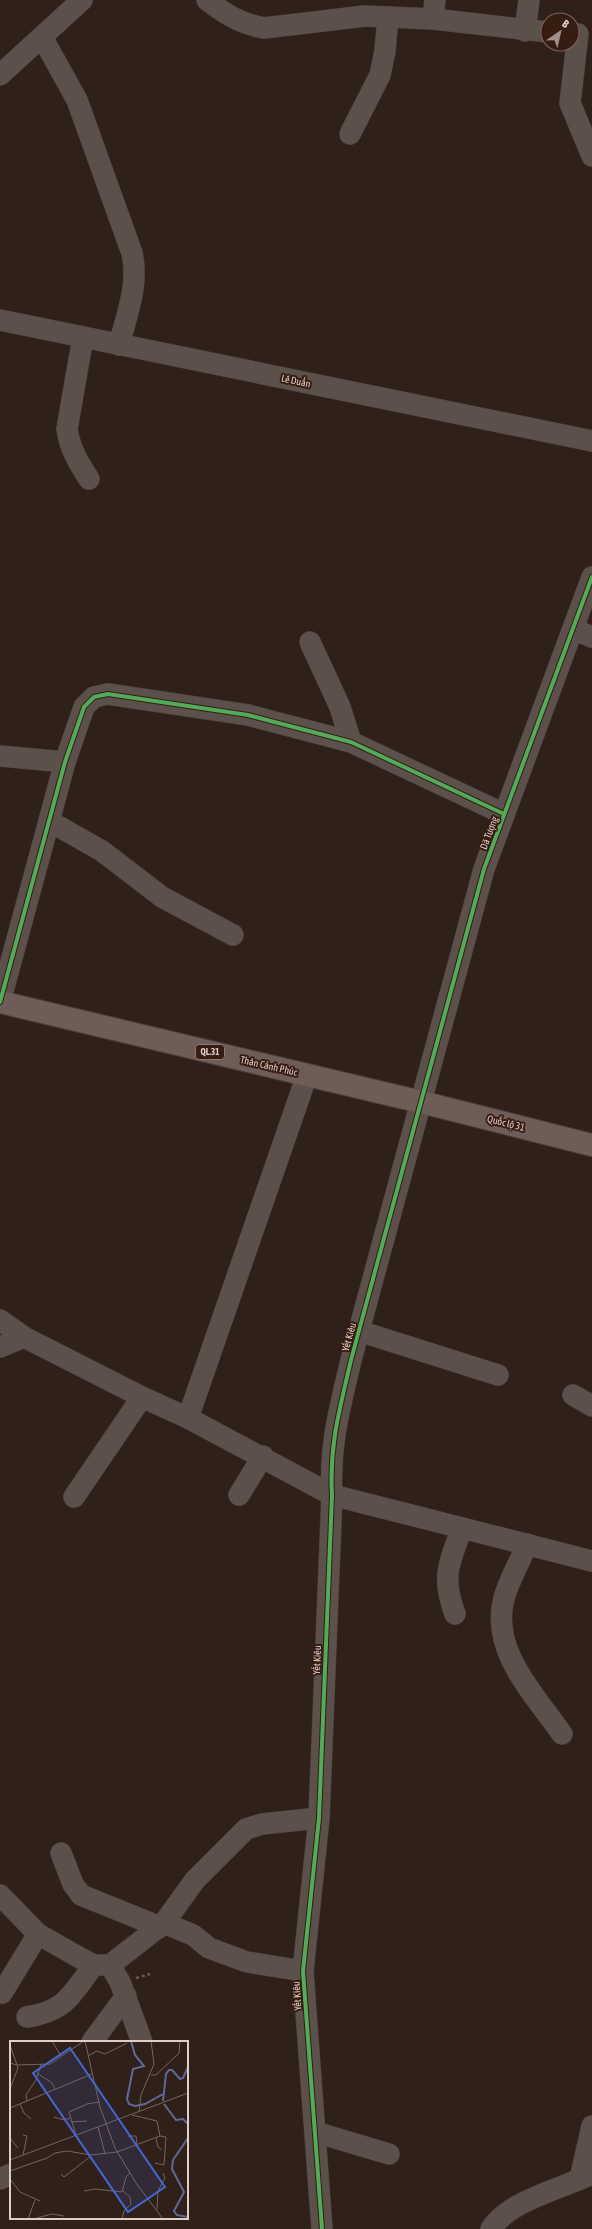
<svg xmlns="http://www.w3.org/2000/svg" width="592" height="2229" font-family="'Asap Condensed',sans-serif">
<rect width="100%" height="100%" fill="#2f201a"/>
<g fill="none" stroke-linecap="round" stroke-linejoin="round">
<g stroke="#4a3d39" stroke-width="22">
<g id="minor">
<path d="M207,0C225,14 241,24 264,28L365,16L433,19L548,32"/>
<path d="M433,19L435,0"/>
<path d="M525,31L529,0"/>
<path d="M578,34L570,103L592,156"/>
<path d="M42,37L77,100L132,253C139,284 127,314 119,345"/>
<path d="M0,75L82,0"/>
<path d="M350,134L380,75L385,51L388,17"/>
<path d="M0,320L592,441"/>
<path d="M83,337L67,429C70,449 78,462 89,479"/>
<path d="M573,629L592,637"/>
<path d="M310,642L340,707L351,742"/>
<path d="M0,756L65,762"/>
<path d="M49,821L102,851L162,897L233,935"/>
<path d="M0,1002L65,762L84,707L94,697L108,694L248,715L351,742L504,814"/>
<path d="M0,1320L24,1337L142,1397L188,1418L332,1495L592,1561"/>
<path d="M359,1331L498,1375"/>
<path d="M0,1347L24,1337"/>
<path d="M573,1395L592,1406"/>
<path d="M188,1418L307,1075"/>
<path d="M239,1495L263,1456"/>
<path d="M74,1497L142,1397"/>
<path d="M527,1544C520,1562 509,1580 504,1598C490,1650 534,1694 562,1734"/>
<path d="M455,1614C441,1576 449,1564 462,1528"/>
<path d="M61,1853L73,1884L81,1895L160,1927"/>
<path d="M0,1895L38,1934L82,1959L94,1965H110L164,1923L195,1880L246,1829L262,1824L319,1818"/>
<path d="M164,1923L193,1935L209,1948L247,1962L303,1971"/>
<path d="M110,1965L120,1982L142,2042"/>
<path d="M2,1993L38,1934"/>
<path d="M27,2017C67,2011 71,1994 94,1965"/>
<path d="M92,2042L126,1996"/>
<path d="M315,2132L389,2154"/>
<path d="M0,2179L11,2174"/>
<path d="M580,2179L592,2126"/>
<path d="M322,2229L303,1971L319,1818L332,1495C329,1445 340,1408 351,1360L484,869L592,577"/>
<path d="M491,2229C508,2201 563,2188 592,2174"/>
</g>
</g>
<g stroke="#4a3d39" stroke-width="24">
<path id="highway" d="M0,1002L421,1102L592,1145"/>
</g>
<path stroke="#655b56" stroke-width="2.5" stroke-dasharray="3 3" stroke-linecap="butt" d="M136,1978L150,1974"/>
<use href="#minor" stroke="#5c504b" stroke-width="21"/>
<use href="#highway" stroke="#6e5d57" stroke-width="22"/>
<g stroke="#371c12" stroke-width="6">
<g id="cycleway">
<path d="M0,1002L65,762L84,707L94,697L108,694L248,715L351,742L504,814"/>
<path d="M322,2229L303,1971L319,1818L332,1495C329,1445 340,1408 351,1360L484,869L592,577"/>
</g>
</g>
<use href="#cycleway" stroke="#51ab58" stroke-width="4"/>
</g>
<g text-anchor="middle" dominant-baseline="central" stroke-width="4" stroke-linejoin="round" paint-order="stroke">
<rect fill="#371c12" stroke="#ad9890" stroke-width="1" x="196" y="1045" width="28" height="14" rx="3"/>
<g font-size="9" font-weight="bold" fill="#e0cdc6">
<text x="210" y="1052">QL.31</text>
</g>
<g font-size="10" fill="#e0cdc6" stroke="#371c12">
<text transform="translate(296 381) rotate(12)">Lê Duẩn</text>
<text transform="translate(489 833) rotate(-69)">Dã Tượng</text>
<text transform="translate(269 1066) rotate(13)">Thân Cảnh Phúc</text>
<text transform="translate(506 1123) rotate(14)">Quốc lộ 31</text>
<text transform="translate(349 1337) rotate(-75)">Yết Kiêu</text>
<text transform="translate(317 1660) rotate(-88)">Yết Kiêu</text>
<text transform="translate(297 1996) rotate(-94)">Yết Kiêu</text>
</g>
</g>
<g transform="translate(10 2041)">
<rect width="178" height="178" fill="#2f201a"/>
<path fill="none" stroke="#5e6898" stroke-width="2" d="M121,0L125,14L134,25L123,28L117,58L119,63L125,65L135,63L153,53M153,60L156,33L159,29H162L170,38L173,37L178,26M154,63L166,79L173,78L178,83M178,97L163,119L162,128L174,151L164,170L167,174L178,176"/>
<path fill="none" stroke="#76655f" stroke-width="1" d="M42,0L51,15M75,0L90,66L105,107L126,142L153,178M0,4L8,27L0,48M78,15L87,10L95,13L117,2M0,22L7,24L40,23L74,0M27,32L42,42L45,48M141,34H146L169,12L170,0M17,60L16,54L26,39L31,23M10,63L14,72L21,78M0,67L82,33M129,71L131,54L144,23L141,0M44,76L54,79L60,77M61,81L77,80M88,86L95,113M13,94L17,95L13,114M66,94L59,71L77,63L89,61M118,95H126L127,104M0,97L8,107M146,97L148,106L152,109M0,119L178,52M145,122L154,124L156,96L150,95M0,130L37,117L45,112L57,110L81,114L107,111L150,95L147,80L122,74M51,133L54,136L81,115M0,138L10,151L30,160M74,150L85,148L112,151L116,136L120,132M147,168L148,150L155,137L153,132M18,178L25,159M23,178L42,173L54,175M112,178L114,170L121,163L120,156L113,150"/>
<path fill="#4467d4" fill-opacity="0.15" stroke="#4467d4" stroke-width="2" d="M60,7L155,146L118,171L23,32Z"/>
<rect width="178" height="178" fill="none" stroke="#e0cdc6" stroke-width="2"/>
</g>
<g transform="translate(560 32) rotate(34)"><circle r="19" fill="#371c12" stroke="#7b635a"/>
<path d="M0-3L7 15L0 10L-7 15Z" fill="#a2908a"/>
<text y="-6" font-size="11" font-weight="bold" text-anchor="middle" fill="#e0cdc6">B</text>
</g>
</svg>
